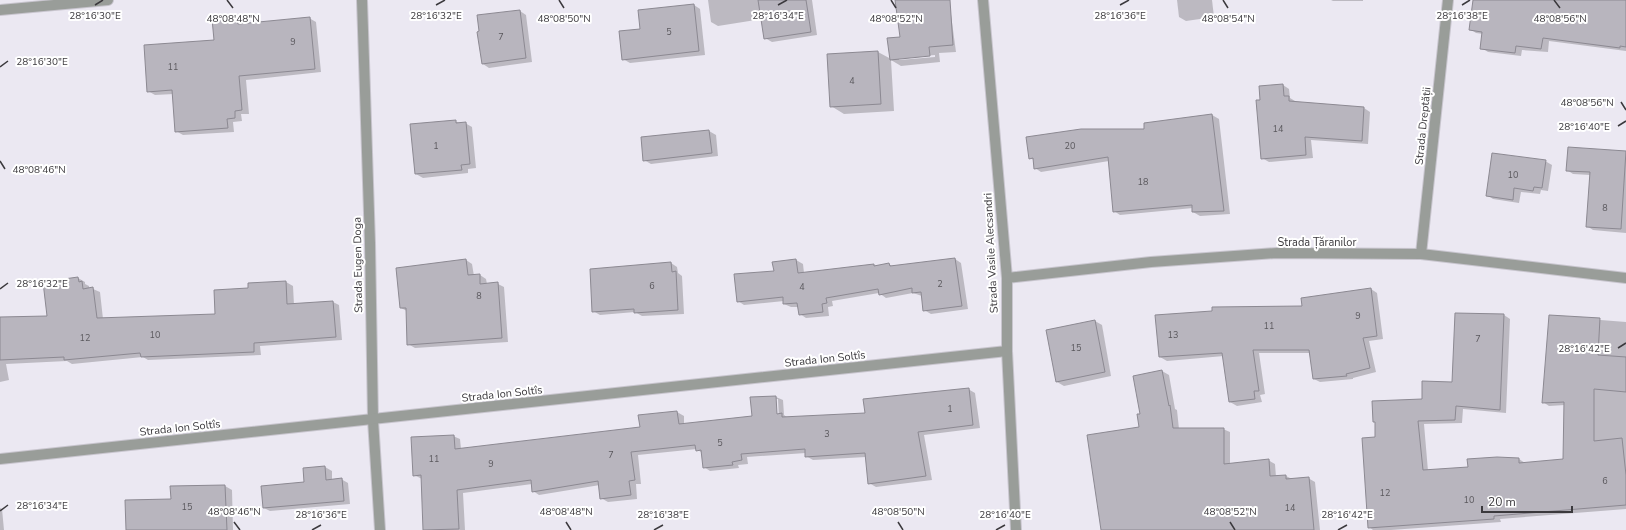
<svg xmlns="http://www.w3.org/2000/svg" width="1626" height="530" font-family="'Nunito Sans',sans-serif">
<rect width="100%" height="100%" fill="#ebe8f2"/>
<g fill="#0003" fill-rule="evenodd">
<path d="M708,0H812L817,35L772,42L765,38L762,19L718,26L711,22Z"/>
<path d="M896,0H949L956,52L939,53L940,62L901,66L891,60L894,111L844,114L831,106L878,52L891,59L901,37ZM935,55V57L899,60V58Z"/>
<path d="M1177,0H1212L1214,17L1186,21L1179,17Z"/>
<path d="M1331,0H1363V1H1333Z"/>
<path d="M1500,0H1626V51L1549,41L1548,52L1522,50L1521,56L1488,52L1482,48L1483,34L1476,33L1470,29Z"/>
<path d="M694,5L700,9L705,55L630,63L623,59L641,30Z"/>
<path d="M520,11L526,15L532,62L489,68L483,64Z"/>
<path d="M309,18L316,22L321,72L246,80L249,114H241L242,121L233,122L234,132L183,135L176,131L174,94L155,95L148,91L215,41L237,19L243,22L244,24Z"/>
<path d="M1283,85L1289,89L1290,98L1295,101V103L1364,108L1370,112L1368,144L1311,140L1313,158L1269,162L1262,158L1261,101Z"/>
<path d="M1212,115L1219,119L1230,214L1200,216L1193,212V208L1120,215L1114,211L1109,161L1041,172L1035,168L1034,160L1030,158L1145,130V124Z"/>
<path d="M455,121L461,124L465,123L472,127L476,168L468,169V173L423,178L416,174Z"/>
<path d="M709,131L716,135L718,156L651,164L644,160L642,138Z"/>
<path d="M1568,148L1626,152V233L1593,230L1587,226L1590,175L1573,174L1567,170Z"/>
<path d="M1545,161L1552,165L1548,191L1541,190L1540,194L1521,192L1519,203L1493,199L1487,195Z"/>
<path d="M955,259L961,263L968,309L931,314L924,310L922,296L913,293L886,298L879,293L832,301L833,306L828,307L829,316L806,318L800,314L799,307H791L784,304V301L744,305L738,301L775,272L774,263L796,260L803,264L804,273L889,264L893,267Z"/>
<path d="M466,260L472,264L474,276L480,275L486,279L487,284H498L504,287L508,342L415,348L408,344L407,311L401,308Z"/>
<path d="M671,263L677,267L678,273L682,276L684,314L642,316L635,312L600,315L593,311Z"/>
<path d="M78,278L85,282V284L89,286V289H93L100,292L103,319L216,315L250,289L249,284L286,282L293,286L294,305L333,302L339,305L342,340L260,346L261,355L148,360L143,357L72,364L67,361L6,364L9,380L0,382V334L48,316L44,283Z"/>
<path d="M1371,289L1377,293L1383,339L1369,341L1376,372L1353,378V379L1320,382L1314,379L1311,353H1259L1265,394L1260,395L1262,402L1237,406L1230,402L1224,356L1167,361L1160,357L1303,307Z"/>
<path d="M1504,315L1510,319L1506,413L1463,409L1462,423L1424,424L1428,471L1469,468L1519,459L1525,463L1564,460L1565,405L1549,406L1543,402L1550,316L1626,322V509L1500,519L1501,522L1391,530H1373L1369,527L1376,438V423L1374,421L1423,400L1453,383Z"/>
<path d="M1095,321L1102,325L1111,376L1064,386L1057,382L1047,330Z"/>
<path d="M1162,371L1169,375L1175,409L1177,410L1179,429H1223L1230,432V464L1268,460L1275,464L1276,477L1286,476L1292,479L1308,478L1315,482L1320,530H1101L1140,428L1142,415Z"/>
<path d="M968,389L975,393L980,428L924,435L932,480L876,487L869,483L866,457L813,460L806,456V453L747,457L748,464L738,465L739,468L710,471L704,467L702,453L697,449L638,455L641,484H636L637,499L608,502L601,498L600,485L539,495L533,491L532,484L463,493L465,530H424L422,479L414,475L453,436L460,439L461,449L641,428L677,412L684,416V424L753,417L751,398L776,397L783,400L784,415L788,418L866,414ZM776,399H778L779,419H777Z"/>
<path d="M325,467L332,471V480L341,479L348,483L350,504L270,511L264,508L305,483Z"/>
<path d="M225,486L232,490L233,530H127L172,500Z"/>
<path d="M0,508L2,509L4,530H0Z"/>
</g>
<g fill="#b8b5be" stroke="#8c8992">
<path d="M758,0H806L811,32L764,39Z"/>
<path d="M895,0H950L953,45L929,47L930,56L890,60L887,38L900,37Z"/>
<path d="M1473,0H1626V47L1620,46V48L1543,38L1541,49L1516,46L1515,53L1480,49L1482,32L1469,30Z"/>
<path d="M694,4L699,51L622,60L619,31L640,29L638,10Z"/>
<path d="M520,10L526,58L482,64L477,32L479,31L477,15Z"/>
<path d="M310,17L315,69L239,76L242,110L235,111V118L227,119L228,128L175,132L172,90L147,92L144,45L214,40L212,19L237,18L238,24Z"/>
<path d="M878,51L881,104L830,107L827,54Z"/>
<path d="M1283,84L1284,96H1289V101L1364,107L1362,141L1305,137L1306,155L1261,159L1256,100H1260L1259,86Z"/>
<path d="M1212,114L1224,211L1192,212V205L1113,212L1108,157L1034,169L1033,158L1029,159L1026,137L1081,129H1144V123Z"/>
<path d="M456,120V123L466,122L470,164L461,165L462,170L415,174L410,124Z"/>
<path d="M709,130L712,153L643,161L641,137Z"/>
<path d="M1568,147L1626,151L1621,229L1586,227L1590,172L1566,171Z"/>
<path d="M1492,153L1546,160L1542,188L1534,187L1533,191L1514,188L1513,200L1486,196Z"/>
<path d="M955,258L962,306L923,311L921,292L912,293V288L879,295L878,289L826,298L827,303L822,304L823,312L799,315L797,303L783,304V297L737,302L734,274L774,271L772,262L796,259L798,273L874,264V266L889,263L890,266Z"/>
<path d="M466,259L468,275L480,274V284L498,282L502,338L407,345L406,308H400L396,268Z"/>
<path d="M671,262L672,272L676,271L678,310L634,313V309L592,312L590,269Z"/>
<path d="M78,277L79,282L82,281L83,289L93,287L97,318L215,314L214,290L248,288V283L286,281L287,304L333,301L336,337L254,343V352L141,357L140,353L64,360V357L0,360V317L47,316L43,282Z"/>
<path d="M1371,288L1377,336L1363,338L1370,368L1346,374L1347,376L1313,379L1309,350H1253L1259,391H1254L1255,399L1229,402L1222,353L1159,357L1155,315L1212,311V307L1302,306L1301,298Z"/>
<path d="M1455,313L1504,314L1500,410L1456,406L1455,420L1418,421L1423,470L1468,467L1467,459L1497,457L1519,458V463L1563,459L1564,402L1542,403L1549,315L1600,318L1598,355L1626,357V392L1594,389V441L1622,438L1626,475V505L1494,516V519L1368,528L1362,438L1375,437V422H1373L1372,401L1422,399V381L1452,382Z"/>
<path d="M1095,320L1105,372L1056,382L1046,330Z"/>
<path d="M1162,370L1169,406L1170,405L1173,428H1224V464L1269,459L1270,476L1286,475V479L1309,477L1314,530H1101L1087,435L1139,427L1137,414H1140L1133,376Z"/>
<path d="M969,388L973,425L918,432L926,476L868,484L865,453L805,457V449L741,454L742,460L732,462L733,465L703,468L701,450L696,451L695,445L631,452L635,480L629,481L631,495L600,499L598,481L532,492L531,480L457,490L459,529L423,530L421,475L413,476L411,437L454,435L455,449L640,427L638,415L677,411L679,424L752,416L750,397L776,396L777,414L782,413V417L865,413L863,399Z"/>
<path d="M325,466L326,480L342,478L344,501L263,508L261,486L304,482L303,468Z"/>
<path d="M225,485L227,530H126L125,500L171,499L170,486Z"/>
</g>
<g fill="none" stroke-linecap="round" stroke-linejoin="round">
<g stroke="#c8c5ce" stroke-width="12">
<g id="street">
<path d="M362,0L370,243L373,420L380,530"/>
<path d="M983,0L1007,278V351L1016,530"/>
<path d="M0,10L108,0"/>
<path d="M1421,254L1448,0"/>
<path d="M1007,278L1151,262L1277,253L1421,254L1626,278"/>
<path d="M0,459L1007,351"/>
</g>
</g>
<use href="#street" stroke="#999d99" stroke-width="10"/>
</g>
<path fill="none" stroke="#3b393d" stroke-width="1.5" d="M227,0L233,8M559,0L564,8M891,0L896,8M1223,0L1228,8M1554,0L1560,8M95,5L103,0M436,5L445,0M778,5L787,0M1120,5L1129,0M1462,5L1470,0M0,67L8,61M1621,102L1626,110M1618,126L1626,121M0,161L5,169M0,289L8,283M1618,348L1626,343M0,511L8,505M234,522L240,530M566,522L571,530M898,522L903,530M1230,522L1235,530M312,530L321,525M654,530L663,525M996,530L1005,525M1338,530L1347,525"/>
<g text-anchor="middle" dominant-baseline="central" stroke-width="4" stroke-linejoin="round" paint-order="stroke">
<g font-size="9" fill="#5a585d">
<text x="669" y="32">5</text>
<text x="501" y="37">7</text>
<text x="293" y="42">9</text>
<text x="173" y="67">11</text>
<text x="852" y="81">4</text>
<text x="1278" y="129">14</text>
<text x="436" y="146">1</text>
<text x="1070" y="146">20</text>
<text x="1513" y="175">10</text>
<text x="1143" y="182">18</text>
<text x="1605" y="208">8</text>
<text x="940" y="284">2</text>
<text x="652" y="286">6</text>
<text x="802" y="287">4</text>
<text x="479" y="296">8</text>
<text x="1358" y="316">9</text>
<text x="1269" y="326">11</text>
<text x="155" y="335">10</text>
<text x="1173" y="335">13</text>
<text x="85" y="338">12</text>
<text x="1478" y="339">7</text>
<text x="1076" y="348">15</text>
<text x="950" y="409">1</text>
<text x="827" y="434">3</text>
<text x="720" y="443">5</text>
<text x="611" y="455">7</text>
<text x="434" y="459">11</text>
<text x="491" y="464">9</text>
<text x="1605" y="481">6</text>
<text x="1385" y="493">12</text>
<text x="1469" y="500">10</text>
<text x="187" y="507">15</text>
<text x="1290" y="508">14</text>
</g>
<g font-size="11" fill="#3b393d" stroke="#fff">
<text transform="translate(1423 126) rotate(-84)">Strada Dreptății</text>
<text x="1317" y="242">Strada Țăranilor</text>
<text transform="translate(991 253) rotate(-93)">Strada Vasile Alecsandri</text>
<text transform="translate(358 265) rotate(-91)">Strada Eugen Doga</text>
<text transform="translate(825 359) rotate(-6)">Strada Ion Soltîs</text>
<text transform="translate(502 394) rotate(-6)">Strada Ion Soltîs</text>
<text transform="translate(180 428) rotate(-6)">Strada Ion Soltîs</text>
</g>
</g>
<g font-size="10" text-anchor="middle" fill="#3b393d" stroke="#fff" stroke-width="4" stroke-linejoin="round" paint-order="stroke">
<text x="95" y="19">28°16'30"E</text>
<text x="436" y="19">28°16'32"E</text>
<text x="778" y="19">28°16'34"E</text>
<text x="1120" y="19">28°16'36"E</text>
<text x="1462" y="19">28°16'38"E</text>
<text x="1228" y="22">48°08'54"N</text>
<text x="1560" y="22">48°08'56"N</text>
<text x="233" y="22">48°08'48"N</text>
<text x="564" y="22">48°08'50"N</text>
<text x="896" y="22">48°08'52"N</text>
<text x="42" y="65">28°16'30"E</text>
<text x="1587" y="106">48°08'56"N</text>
<text x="1584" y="130">28°16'40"E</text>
<text x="39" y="173">48°08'46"N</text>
<text x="42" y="287">28°16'32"E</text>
<text x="1584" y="352">28°16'42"E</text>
<text x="42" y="509">28°16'34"E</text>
<text x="234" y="515">48°08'46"N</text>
<text x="566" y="515">48°08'48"N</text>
<text x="898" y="515">48°08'50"N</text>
<text x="1230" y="515">48°08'52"N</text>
<text x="321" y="518">28°16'36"E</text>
<text x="663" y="518">28°16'38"E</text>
<text x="1005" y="518">28°16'40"E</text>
<text x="1347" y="518">28°16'42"E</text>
</g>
<path d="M1482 506v6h90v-6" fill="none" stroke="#3b393d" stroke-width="2"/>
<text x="1488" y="506" font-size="12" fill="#3b393d" stroke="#ffffff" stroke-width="3" paint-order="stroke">20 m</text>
</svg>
